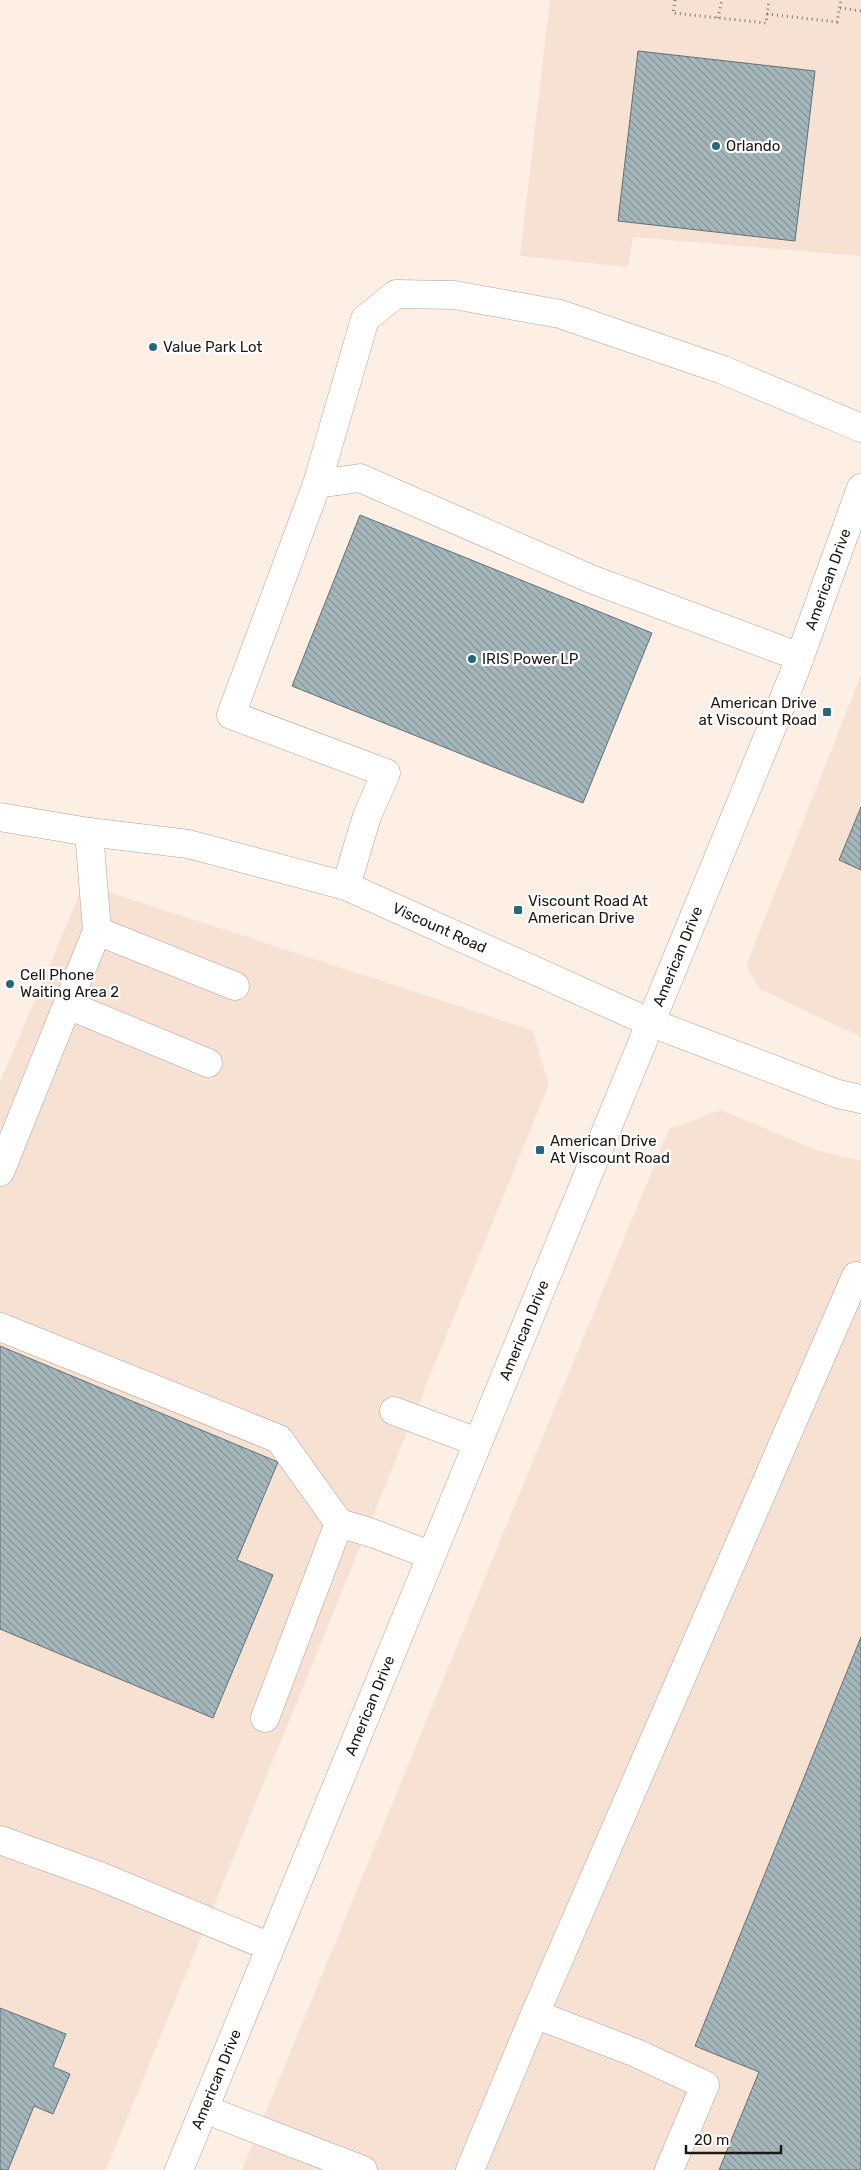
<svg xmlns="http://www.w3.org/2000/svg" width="861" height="2170" font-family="Rubik,sans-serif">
<defs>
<pattern id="building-back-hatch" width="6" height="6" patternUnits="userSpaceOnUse" patternTransform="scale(1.25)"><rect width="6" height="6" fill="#a5b7bc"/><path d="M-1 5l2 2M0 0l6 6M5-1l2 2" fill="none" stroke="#869498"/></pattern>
</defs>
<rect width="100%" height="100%" fill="#feefe5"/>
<g fill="#f6e1d2">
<path d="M550,0H861V256L633,237L628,267L520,256Z"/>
<path d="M861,675V1037L760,989L746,966Z"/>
<path d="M84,884L532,1030L549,1084L106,2170H0V1082Z"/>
<path d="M721,1110L816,1150L861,1161V2170H242L669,1129Z"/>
</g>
<g fill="url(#building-back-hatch)" stroke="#617176">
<path d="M638,51L815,71L795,241L618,221Z"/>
<path d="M360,515L652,633L583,803L292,686Z"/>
<path d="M861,807V870L839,860Z"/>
<path d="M0,1346L278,1462L237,1560L273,1575L213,1718L0,1629Z"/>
<path d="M861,1637V2170H719L759,2072L695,2046Z"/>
<path d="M0,2008L66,2034L53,2067L70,2074L53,2114L34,2106L8,2170H0Z"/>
</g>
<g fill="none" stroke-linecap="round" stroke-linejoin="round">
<g stroke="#afa298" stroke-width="29">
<g id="minor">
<path d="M317,484L365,319L396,294L454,295L560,314L723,370L861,428"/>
<path id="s1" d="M0,817L89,832L188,844L346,886L649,1022L838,1094L861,1099"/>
<path d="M346,886L367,816L386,773L231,715L317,484L360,478L591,579L800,657"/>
<path d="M97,931L235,986"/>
<path d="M68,1005L208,1063"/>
<path d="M0,1172L97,931L89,832"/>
<path d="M0,1327L279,1439L339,1523L372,1533L430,1555"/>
<path d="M394,1411L477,1442"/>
<path d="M265,1718L339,1523"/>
<path d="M0,1840L102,1877L270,1947"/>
<path d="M535,2014L636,2053L705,2085L669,2170"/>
<path d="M204,2109L363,2170"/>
<path id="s2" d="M179,2170L793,676L861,488"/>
<path d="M470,2170L535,2014L856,1276"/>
</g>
</g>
<g stroke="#827972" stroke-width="3" stroke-dasharray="1 4" stroke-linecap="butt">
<path d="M675,0L673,13L766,23L769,0"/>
<path d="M840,8L861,11"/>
<path d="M767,14L837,22L841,0"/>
<path d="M718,18L722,0"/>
</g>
<use href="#minor" stroke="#fff" stroke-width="28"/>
</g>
<g fill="#246879" stroke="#fff" stroke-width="2">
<circle cx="716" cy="146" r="5"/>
<circle cx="153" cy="347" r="5"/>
<circle cx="472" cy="659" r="5"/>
<rect x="822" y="707" width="10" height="10" rx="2.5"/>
<rect x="513" y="905" width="10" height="10" rx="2.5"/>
<circle cx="10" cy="984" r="5"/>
<rect x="535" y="1145" width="10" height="10" rx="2.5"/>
</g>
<g text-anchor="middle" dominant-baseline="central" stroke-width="4.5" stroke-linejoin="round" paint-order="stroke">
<g font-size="15" fill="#1d1814" stroke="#fff" text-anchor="start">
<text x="726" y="146">Orlando</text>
<text x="163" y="347">Value Park Lot</text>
<text x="482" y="659">IRIS Power LP</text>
<text x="817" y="703" text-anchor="end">American Drive<tspan x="817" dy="17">at Viscount Road</tspan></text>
<text x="528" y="901">Viscount Road At<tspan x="528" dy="17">American Drive</tspan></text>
<text x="20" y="975">Cell Phone<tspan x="20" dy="17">Waiting Area 2</tspan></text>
<text x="550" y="1141">American Drive<tspan x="550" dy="17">At Viscount Road</tspan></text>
</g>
<g font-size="15" fill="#1d1814" stroke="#fff">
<text stroke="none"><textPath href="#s2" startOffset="1718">American Drive</textPath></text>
<text stroke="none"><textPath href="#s1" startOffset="456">Viscount Road</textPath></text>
<text stroke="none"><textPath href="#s2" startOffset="1312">American Drive</textPath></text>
<text stroke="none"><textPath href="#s2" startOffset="908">American Drive</textPath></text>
<text stroke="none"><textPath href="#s2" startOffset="502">American Drive</textPath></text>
<text stroke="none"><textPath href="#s2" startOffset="98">American Drive</textPath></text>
</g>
</g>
<path d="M686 2145v8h95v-8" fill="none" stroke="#1d1814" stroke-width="2.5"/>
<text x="694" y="2145" font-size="15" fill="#1d1814" stroke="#ffffff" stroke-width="4" paint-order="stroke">20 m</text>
</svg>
